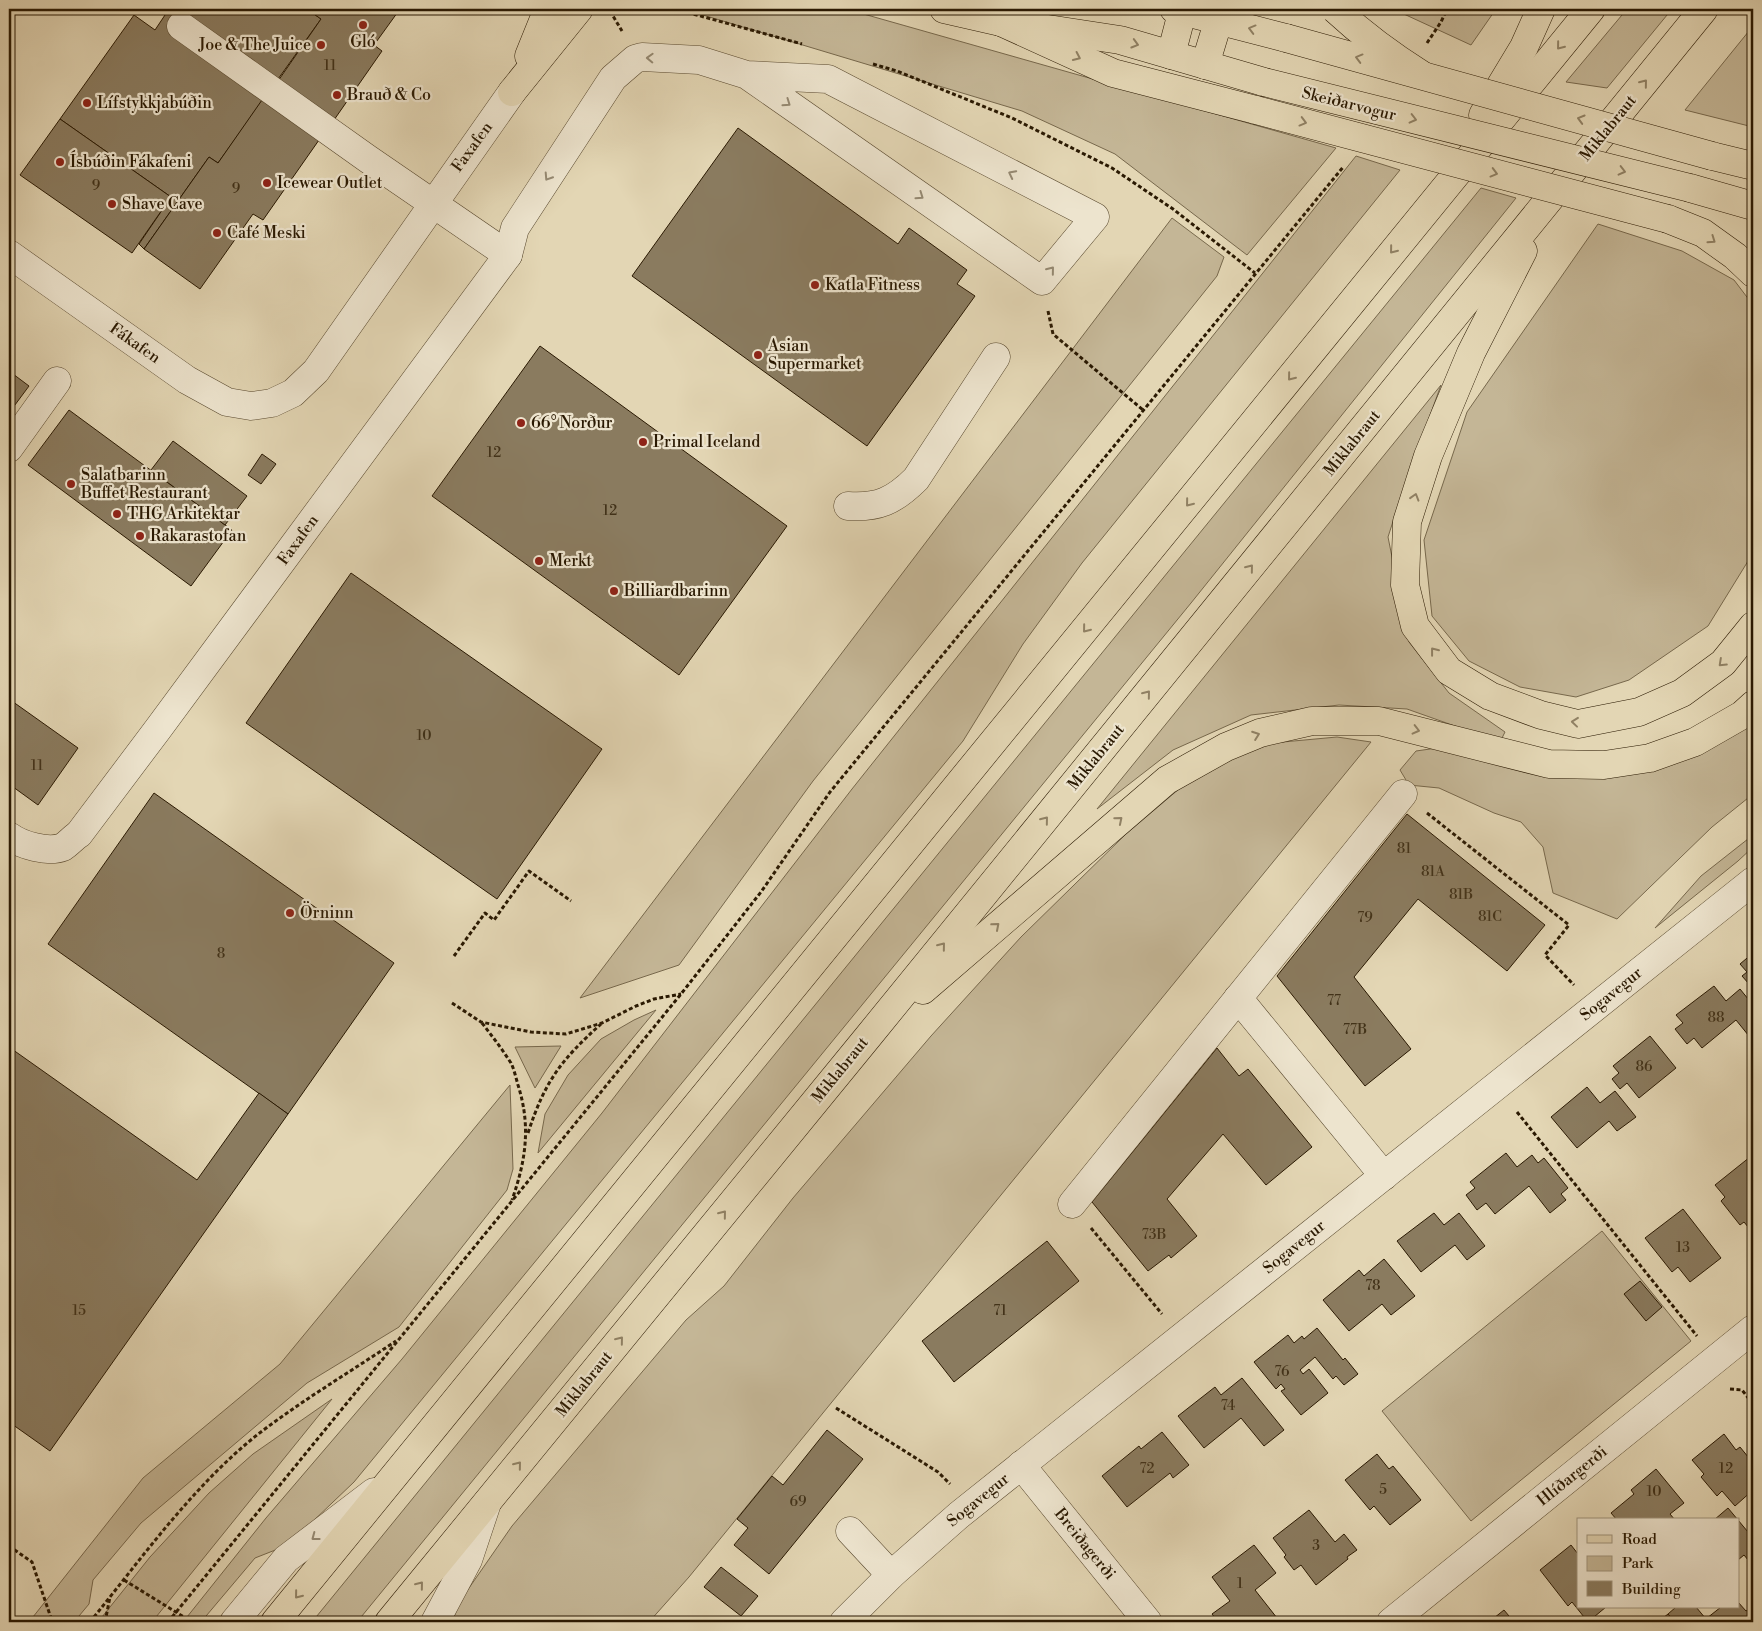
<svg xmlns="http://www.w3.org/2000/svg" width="1762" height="1631" font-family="'Libre Bodoni',serif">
<rect width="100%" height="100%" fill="#e3d6b4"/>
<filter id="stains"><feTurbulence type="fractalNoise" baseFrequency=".004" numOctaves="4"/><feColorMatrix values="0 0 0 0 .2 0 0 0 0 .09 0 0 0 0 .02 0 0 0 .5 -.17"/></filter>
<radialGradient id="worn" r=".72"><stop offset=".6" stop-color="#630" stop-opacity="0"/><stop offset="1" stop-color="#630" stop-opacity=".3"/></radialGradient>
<g fill="#c4b696" stroke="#77684c">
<path d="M683,9H846L1336,148L1247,255L1115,154L1022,111Z"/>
<path d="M1393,9H1496L1471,45Z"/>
<path d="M1627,9H1672L1607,88L1566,82Z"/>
<path d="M1753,26V127L1685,110Z"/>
<path d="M1356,156L1400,170L1082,563L1023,644L963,741L354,1482L288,1545L255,1558L201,1622H183L266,1518L402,1359L602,1113L852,789Z"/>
<path d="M1481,188L1516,198L1191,603L357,1622H312Z"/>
<path d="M1172,218L1224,257L1217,276L813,781L679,965L580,998Z"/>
<path d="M1598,224L1682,251L1734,280L1753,305V553L1708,626L1629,680L1576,697L1520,687L1469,661L1432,616L1424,540L1467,412Z"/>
<path d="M1441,385L1404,487L1388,537L1409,642L1449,693L1505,732L1500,742L1407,709L1339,705L1251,715L1173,750L1097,809Z"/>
<path d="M1753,721V794L1712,827L1617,919L1553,893L1543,847L1521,822L1494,813L1439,788L1409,785L1400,770L1416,751L1444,747L1546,772Z"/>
<path d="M1337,737L1371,742L689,1577L649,1622H452L460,1601L512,1526L686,1320L724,1286L793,1198L931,1036L1021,937L1126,834L1199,772L1272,743Z"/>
<path d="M1753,835V847L1738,861L1655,928L1701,876Z"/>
<path d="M656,1010L538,1153L545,1114L568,1075L601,1039L634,1020Z"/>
<path d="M561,1046L535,1088L515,1047Z"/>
<path d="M510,1085L513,1169L507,1190L399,1327L307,1383L141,1523L93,1580L89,1604L74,1622H29L143,1478L280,1364Z"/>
<path d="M1602,1231L1691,1341L1471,1521L1382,1411Z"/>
<path d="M332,1399L152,1622H98L150,1557L209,1493L253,1454Z"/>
</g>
<g fill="#8a7b5f" stroke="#2a1902">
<path d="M169,9H302L305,10L306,9H313L311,12L321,19L218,163L209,157L144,249L139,244L171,197L60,119L134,15L155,30Z"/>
<path d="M313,9H400L374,45L382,51L334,120L278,81L321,19L311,12Z"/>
<path d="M262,100L319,140L263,220L253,214L200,289L144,249L209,157L218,163Z"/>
<path d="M60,119L171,197L132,253L20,175Z"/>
<path d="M738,128L898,244L909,228L967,270L957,284L975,296L867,446L632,276Z"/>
<path d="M540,346L787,526L679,675L432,496Z"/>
<path d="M9,371L29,386L9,413Z"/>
<path d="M69,410L232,530L191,586L28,465Z"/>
<path d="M173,441L247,496L225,525L151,470Z"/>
<path d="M262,454L276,464L261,484L248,475Z"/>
<path d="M351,573L602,749L497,899L246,723Z"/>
<path d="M9,699L78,748L38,805L9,784Z"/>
<path d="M154,793L394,963L288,1114L48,944Z"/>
<path d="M1407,814L1545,925L1507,971L1418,899L1354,977L1411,1049L1365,1086L1277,976Z"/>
<path d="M1753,953V981L1749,984L1742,976L1747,972L1740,964Z"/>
<path d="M1714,986L1726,1001L1740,989L1753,1005V1041L1736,1020L1702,1048L1694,1038L1687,1044L1675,1029L1683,1023L1676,1015Z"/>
<path d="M1650,1036L1676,1068L1639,1098L1627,1083L1620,1089L1612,1079L1619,1073L1613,1066Z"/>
<path d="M9,1047L197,1180L259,1093L288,1114L50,1451L9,1422Z"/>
<path d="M1217,1048L1239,1076L1248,1069L1312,1147L1266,1185L1223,1134L1167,1199L1197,1236L1171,1258L1169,1255L1148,1271L1092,1202Z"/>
<path d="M1587,1087L1600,1103L1615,1091L1636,1117L1617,1131L1609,1121L1577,1148L1551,1117Z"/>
<path d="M1506,1153L1517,1167L1532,1155L1538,1163L1544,1158L1568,1188L1561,1194L1566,1200L1550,1213L1529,1186L1495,1214L1486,1203L1477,1210L1466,1195L1475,1188L1470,1182Z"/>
<path d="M1750,1157L1753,1161V1233L1744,1222L1740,1225L1721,1201L1725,1197L1715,1185Z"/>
<path d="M1683,1209L1721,1258L1690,1282L1678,1267L1672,1272L1645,1238Z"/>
<path d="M1434,1213L1444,1225L1459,1213L1485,1246L1467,1260L1455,1245L1421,1272L1397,1241Z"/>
<path d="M1047,1241L1079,1281L954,1382L922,1341Z"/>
<path d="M1384,1259L1415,1296L1391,1315L1382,1304L1349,1331L1323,1300L1359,1270L1364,1276Z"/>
<path d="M1640,1281L1662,1307L1646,1321L1624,1294Z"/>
<path d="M1317,1328L1343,1360L1345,1358L1358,1374L1344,1385L1336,1376L1333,1379L1315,1357L1300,1370L1303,1374L1309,1369L1328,1393L1301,1415L1281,1391L1285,1389L1281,1384L1276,1389L1254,1362L1288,1335L1294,1343L1302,1336L1304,1339Z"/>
<path d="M1242,1378L1284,1430L1264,1446L1241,1418L1204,1448L1178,1416L1215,1387L1221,1395Z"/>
<path d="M827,1430L863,1459L769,1574L734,1545L748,1528L737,1519L772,1476L783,1485Z"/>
<path d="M1162,1432L1189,1465L1173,1478L1170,1473L1127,1507L1102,1476L1139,1446L1141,1449Z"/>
<path d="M1724,1434L1736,1450L1740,1447L1753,1463V1490L1735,1506L1722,1491L1717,1496L1701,1477L1704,1474L1692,1460Z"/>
<path d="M1377,1454L1389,1469L1393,1466L1421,1500L1390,1525L1374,1506L1370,1510L1345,1480Z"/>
<path d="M1656,1469L1684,1503L1670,1514L1675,1520H1617L1611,1513L1634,1494L1631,1490Z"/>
<path d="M1728,1508L1738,1520H1714Z"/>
<path d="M1309,1510L1335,1542L1344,1534L1357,1550L1347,1557L1348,1559L1316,1585L1301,1565L1294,1570L1284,1557L1286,1555L1273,1538Z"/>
<path d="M1738,1520L1753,1538V1566L1744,1555L1738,1560Z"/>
<path d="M1254,1545L1276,1573L1255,1590L1277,1618L1271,1622H1218L1212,1614L1230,1601L1212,1577Z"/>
<path d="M1571,1545L1578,1554V1607H1606L1588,1622L1572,1602L1568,1606L1540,1570Z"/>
<path d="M721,1567L758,1596L741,1616L704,1587Z"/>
<path d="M1738,1602L1746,1611L1749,1609L1753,1613V1622H1702L1721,1607H1738Z"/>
<path d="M1676,1607H1696L1706,1619L1702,1622H1675L1668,1614Z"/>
<path d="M1504,1610L1514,1622H1489Z"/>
<path d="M1668,1614L1675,1622H1658Z"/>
</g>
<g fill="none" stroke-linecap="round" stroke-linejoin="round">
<g stroke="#58482e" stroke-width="29">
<g id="minor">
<path d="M9,254L187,380L227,402L251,406L272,403L293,393L316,371L512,92"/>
<path d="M508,255L515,228L613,78L635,59L642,57L699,60L747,75L828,79L1095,217L1042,281L747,75"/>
<path d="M9,448L57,381"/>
<path d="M848,506C878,508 894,501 916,479L996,357"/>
<path d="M9,836C21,845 48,853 63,847C68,844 74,837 79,834L158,729L508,255L368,159L181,26"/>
<path d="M1238,998L1384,1176"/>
<path d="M1072,1204L1403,794"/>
<path d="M1021,1465L1148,1622"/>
<path d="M850,1531L891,1575"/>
<path d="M234,1622L286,1559L374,1492"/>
<path d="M435,1622L468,1560L487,1503"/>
<path d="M844,1622L891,1575L959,1515L1753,881"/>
<path d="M1391,1622L1753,1329"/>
</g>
</g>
<g stroke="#2a1902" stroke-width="29">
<g id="major">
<path d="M944,9L1001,22L1120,40L1264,82"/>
<path d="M1174,9L1286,38"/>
<path d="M529,56L548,9"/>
<path d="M512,92L579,9"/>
<path d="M1712,156L1753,166"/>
<path d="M1690,188L1753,206"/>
</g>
</g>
<g stroke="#2a1902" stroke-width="29">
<g id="highway">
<path d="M1001,22L1113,73L1256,110"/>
<path d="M1171,55L1183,9"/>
<path d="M1205,65L1222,9"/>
<path d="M1483,115L1524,47L1541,9"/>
<path d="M1668,219L1703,233L1735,256L1753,273"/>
<path d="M1523,251L1471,353L1428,456L1407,522L1405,585L1415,626L1449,671L1490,696L1541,715L1578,724L1639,712L1682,693L1723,663L1753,626"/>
<path d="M923,990L1167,780L1226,747L1260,733L1312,721H1379L1549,764L1604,765L1650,758L1695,742L1742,715L1753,705"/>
<path d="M275,1622L1591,9"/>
<path d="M389,1622L867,1038L1704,9"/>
</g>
</g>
<g stroke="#2a1902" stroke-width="3" stroke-dasharray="4 2.5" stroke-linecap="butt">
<path d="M675,9L802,44"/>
<path d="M610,11L622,31"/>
<path d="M1427,43L1441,22L1447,9"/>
<path d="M873,64L897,71L1012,118L1112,168L1173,209L1255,273"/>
<path d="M1048,311L1053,334L1143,410"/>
<path d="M1427,813L1569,925L1545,955L1574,985"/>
<path d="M454,956L485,913L494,920L529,871L571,901"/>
<path d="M452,1003L481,1022L531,1032L566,1034L602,1023L636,1006L654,999L681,994"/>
<path d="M482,1023C492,1036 502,1049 511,1063C514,1069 516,1078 518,1085C531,1126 526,1160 512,1200"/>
<path d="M1517,1112L1697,1336"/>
<path d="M528,1133C545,1081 561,1060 601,1024"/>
<path d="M1091,1228L1162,1314"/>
<path d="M1730,1389L1742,1390L1753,1404"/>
<path d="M836,1408L938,1472L950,1484"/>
<path d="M9,1546L32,1562L51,1618L72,1622"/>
<path d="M90,1622C141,1559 193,1486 257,1435C301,1401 350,1372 396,1341"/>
<path d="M105,1622L110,1597"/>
<path d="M168,1622L681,994L761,892L830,792L1344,166"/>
</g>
<use href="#minor" stroke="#ede4ce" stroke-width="28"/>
<use href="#major" stroke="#e3d6b4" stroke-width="28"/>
<use href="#highway" stroke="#e3d6b4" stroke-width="28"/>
<g stroke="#2a1902" stroke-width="29" stroke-linecap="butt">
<g id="major-bridge">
<path d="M1286,38L1712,156"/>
<path d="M1264,82L1690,188"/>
</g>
</g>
<g stroke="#2a1902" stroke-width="29" stroke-linecap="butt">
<g id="highway-bridge">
<path d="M1335,9C1363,35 1390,55 1422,75"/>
<path d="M1256,110L1668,219"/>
</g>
</g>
<path stroke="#2a1902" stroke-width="3" stroke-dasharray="4 2.5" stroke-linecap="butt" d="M124,1580L192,1622"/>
<use href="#major-bridge" stroke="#e3d6b4" stroke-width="28"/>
<use href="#highway-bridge" stroke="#e3d6b4" stroke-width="28"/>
</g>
<defs><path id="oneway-chevron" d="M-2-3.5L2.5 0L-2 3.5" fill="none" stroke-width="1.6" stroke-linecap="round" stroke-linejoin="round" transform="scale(1.25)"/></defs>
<g stroke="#908164">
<use href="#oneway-chevron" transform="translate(1252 29) rotate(-165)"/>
<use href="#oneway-chevron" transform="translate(1135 44) rotate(16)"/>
<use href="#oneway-chevron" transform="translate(1560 46) rotate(129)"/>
<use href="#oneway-chevron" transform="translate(1077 57) rotate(25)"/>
<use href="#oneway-chevron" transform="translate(1359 58) rotate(-165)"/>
<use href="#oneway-chevron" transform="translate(1644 83) rotate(-51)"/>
<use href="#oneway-chevron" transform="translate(1413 119) rotate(14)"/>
<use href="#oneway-chevron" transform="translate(1581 119) rotate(-164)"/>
<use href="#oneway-chevron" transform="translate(1303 122) rotate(15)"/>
<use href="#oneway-chevron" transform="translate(1622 171) rotate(14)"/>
<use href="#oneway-chevron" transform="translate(1494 173) rotate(15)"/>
<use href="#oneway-chevron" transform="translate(1712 240) rotate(35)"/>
<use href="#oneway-chevron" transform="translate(1393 250) rotate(129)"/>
<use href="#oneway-chevron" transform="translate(1291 377) rotate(129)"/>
<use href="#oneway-chevron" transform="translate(1415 497) rotate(-73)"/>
<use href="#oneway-chevron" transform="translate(1189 503) rotate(129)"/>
<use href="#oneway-chevron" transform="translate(1250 568) rotate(-51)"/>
<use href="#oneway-chevron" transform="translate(1086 629) rotate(129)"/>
<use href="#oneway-chevron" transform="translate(1434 651) rotate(-128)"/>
<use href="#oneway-chevron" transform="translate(1722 663) rotate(137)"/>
<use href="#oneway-chevron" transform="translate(1147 694) rotate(-51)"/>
<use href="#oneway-chevron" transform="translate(1575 722) rotate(-174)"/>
<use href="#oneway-chevron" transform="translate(1416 730) rotate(14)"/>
<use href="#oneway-chevron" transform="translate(1256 735) rotate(-20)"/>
<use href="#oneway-chevron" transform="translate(1045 820) rotate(-51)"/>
<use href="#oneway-chevron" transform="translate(1119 820) rotate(-40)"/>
<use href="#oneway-chevron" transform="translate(996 926) rotate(-41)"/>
<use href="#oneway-chevron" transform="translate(942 946) rotate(-51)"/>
<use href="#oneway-chevron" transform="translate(723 1214) rotate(-51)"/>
<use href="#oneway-chevron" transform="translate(620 1340) rotate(-51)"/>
<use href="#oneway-chevron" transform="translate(518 1465) rotate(-51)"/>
<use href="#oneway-chevron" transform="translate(420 1585) rotate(-51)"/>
<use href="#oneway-chevron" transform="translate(298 1595) rotate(129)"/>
</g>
<g stroke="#958972">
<use href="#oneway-chevron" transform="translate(650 58) rotate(-178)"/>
<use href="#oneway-chevron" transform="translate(787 103) rotate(35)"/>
<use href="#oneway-chevron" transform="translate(1012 174) rotate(-153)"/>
<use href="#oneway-chevron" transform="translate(548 177) rotate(123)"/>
<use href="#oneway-chevron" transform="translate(920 196) rotate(35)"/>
<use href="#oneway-chevron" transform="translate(1051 270) rotate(-51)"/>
<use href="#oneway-chevron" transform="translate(315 1537) rotate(143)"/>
</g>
<g fill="#8f2418" stroke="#ede4ce" stroke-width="2">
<circle cx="363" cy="25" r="5"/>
<circle cx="321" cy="45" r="5"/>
<circle cx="337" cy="95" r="5"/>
<circle cx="87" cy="103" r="5"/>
<circle cx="60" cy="162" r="5"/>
<circle cx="267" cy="183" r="5"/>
<circle cx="112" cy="204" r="5"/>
<circle cx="217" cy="233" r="5"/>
<circle cx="815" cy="285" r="5"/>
<circle cx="758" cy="355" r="5"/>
<circle cx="521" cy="423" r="5"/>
<circle cx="643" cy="442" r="5"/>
<circle cx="71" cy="484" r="5"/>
<circle cx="117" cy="514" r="5"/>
<circle cx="140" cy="536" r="5"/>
<circle cx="539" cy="561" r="5"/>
<circle cx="614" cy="591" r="5"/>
<circle cx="290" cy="913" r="5"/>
</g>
<g text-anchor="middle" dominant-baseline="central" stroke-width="4.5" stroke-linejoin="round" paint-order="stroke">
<g font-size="14" fill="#423219">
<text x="330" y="66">11</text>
<text x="96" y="186">9</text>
<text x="236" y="189">9</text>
<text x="494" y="453">12</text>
<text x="610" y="511">12</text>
<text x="424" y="736">10</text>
<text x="37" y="766">11</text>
<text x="1404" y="849">81</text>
<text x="1433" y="872">81A</text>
<text x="1461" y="895">81B</text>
<text x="1490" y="917">81C</text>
<text x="1365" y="918">79</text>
<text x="221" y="954">8</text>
<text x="1334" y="1001">77</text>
<text x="1716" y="1018">88</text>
<text x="1355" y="1030">77B</text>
<text x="1644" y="1067">86</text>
<text x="1154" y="1235">73B</text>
<text x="1683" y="1248">13</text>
<text x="1373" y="1286">78</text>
<text x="79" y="1311">15</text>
<text x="1000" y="1311">71</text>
<text x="1282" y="1372">76</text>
<text x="1228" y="1406">74</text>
<text x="1147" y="1469">72</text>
<text x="1726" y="1469">12</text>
<text x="1383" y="1490">5</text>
<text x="1654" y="1492">10</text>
<text x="798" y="1502">69</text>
<text x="1316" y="1546">3</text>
<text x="1240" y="1584">1</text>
</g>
<g font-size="16" fill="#2a1902" stroke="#ede4ce" text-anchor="start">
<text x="363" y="42" text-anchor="middle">Gló</text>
<text x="311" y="45" text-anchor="end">Joe &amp; The Juice</text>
<text x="347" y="95">Brauð &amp; Co</text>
<text x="97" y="103">Lífstykkjabúðin</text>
<text x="70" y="162">Ísbúðin Fákafeni</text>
<text x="277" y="183">Icewear Outlet</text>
<text x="122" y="204">Shave Cave</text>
<text x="227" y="233">Café Meski</text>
<text x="825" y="285">Katla Fitness</text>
<text x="768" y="346">Asian<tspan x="768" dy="18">Supermarket</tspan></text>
<text x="531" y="423">66° Norður</text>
<text x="653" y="442">Primal Iceland</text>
<text x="81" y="475">Salatbarinn<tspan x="81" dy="18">Buffet Restaurant</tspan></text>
<text x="127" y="514">THG Arkitektar</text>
<text x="150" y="536">Rakarastofan</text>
<text x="549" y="561">Merkt</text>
<text x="624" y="591">Billiardbarinn</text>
<text x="300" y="913">Örninn</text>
</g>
<g font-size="16" fill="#2a1902" stroke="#ede4ce">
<text transform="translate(1349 104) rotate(14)">Skeiðarvogur</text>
<text transform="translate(1608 128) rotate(-51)">Miklabraut</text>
<text transform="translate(472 147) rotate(-54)">Faxafen</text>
<text transform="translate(135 343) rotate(35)">Fákafen</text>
<text transform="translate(1352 443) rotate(-51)">Miklabraut</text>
<text transform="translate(298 540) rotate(-54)">Faxafen</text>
<text transform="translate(1096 757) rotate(-51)">Miklabraut</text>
<text transform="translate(1611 994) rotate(-39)">Sogavegur</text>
<text transform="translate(840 1070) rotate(-51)">Miklabraut</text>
<text transform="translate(1294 1247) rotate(-39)">Sogavegur</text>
<text transform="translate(584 1384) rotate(-51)">Miklabraut</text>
<text transform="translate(1572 1476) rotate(-39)">Hlíðargerði</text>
<text transform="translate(978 1500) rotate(-39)">Sogavegur</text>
<text transform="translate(1085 1544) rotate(51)">Breiðagerði</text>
</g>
</g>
<rect width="1762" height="1631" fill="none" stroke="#e3d6b4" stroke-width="30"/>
<rect x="10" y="10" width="1742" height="1611" fill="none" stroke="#2a1902" stroke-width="2.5"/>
<rect x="15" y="15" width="1732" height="1601" fill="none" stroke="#2a1902"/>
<rect x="1577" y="1518" width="162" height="90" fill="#ede4ce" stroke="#9f937c"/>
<rect x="1587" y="1535" width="25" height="8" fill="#e3d6b4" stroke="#9f937c"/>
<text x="1622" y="1544" font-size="15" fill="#2a1902">Road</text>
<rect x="1587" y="1556" width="25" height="15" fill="#c4b696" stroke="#9f937c"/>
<text x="1622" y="1568" font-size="15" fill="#2a1902">Park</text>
<rect x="1587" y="1581" width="25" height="15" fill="#8a7b5f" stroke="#9f937c"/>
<text x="1622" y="1594" font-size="15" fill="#2a1902">Building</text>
<rect width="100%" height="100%" filter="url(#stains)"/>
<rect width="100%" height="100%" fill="url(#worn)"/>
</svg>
